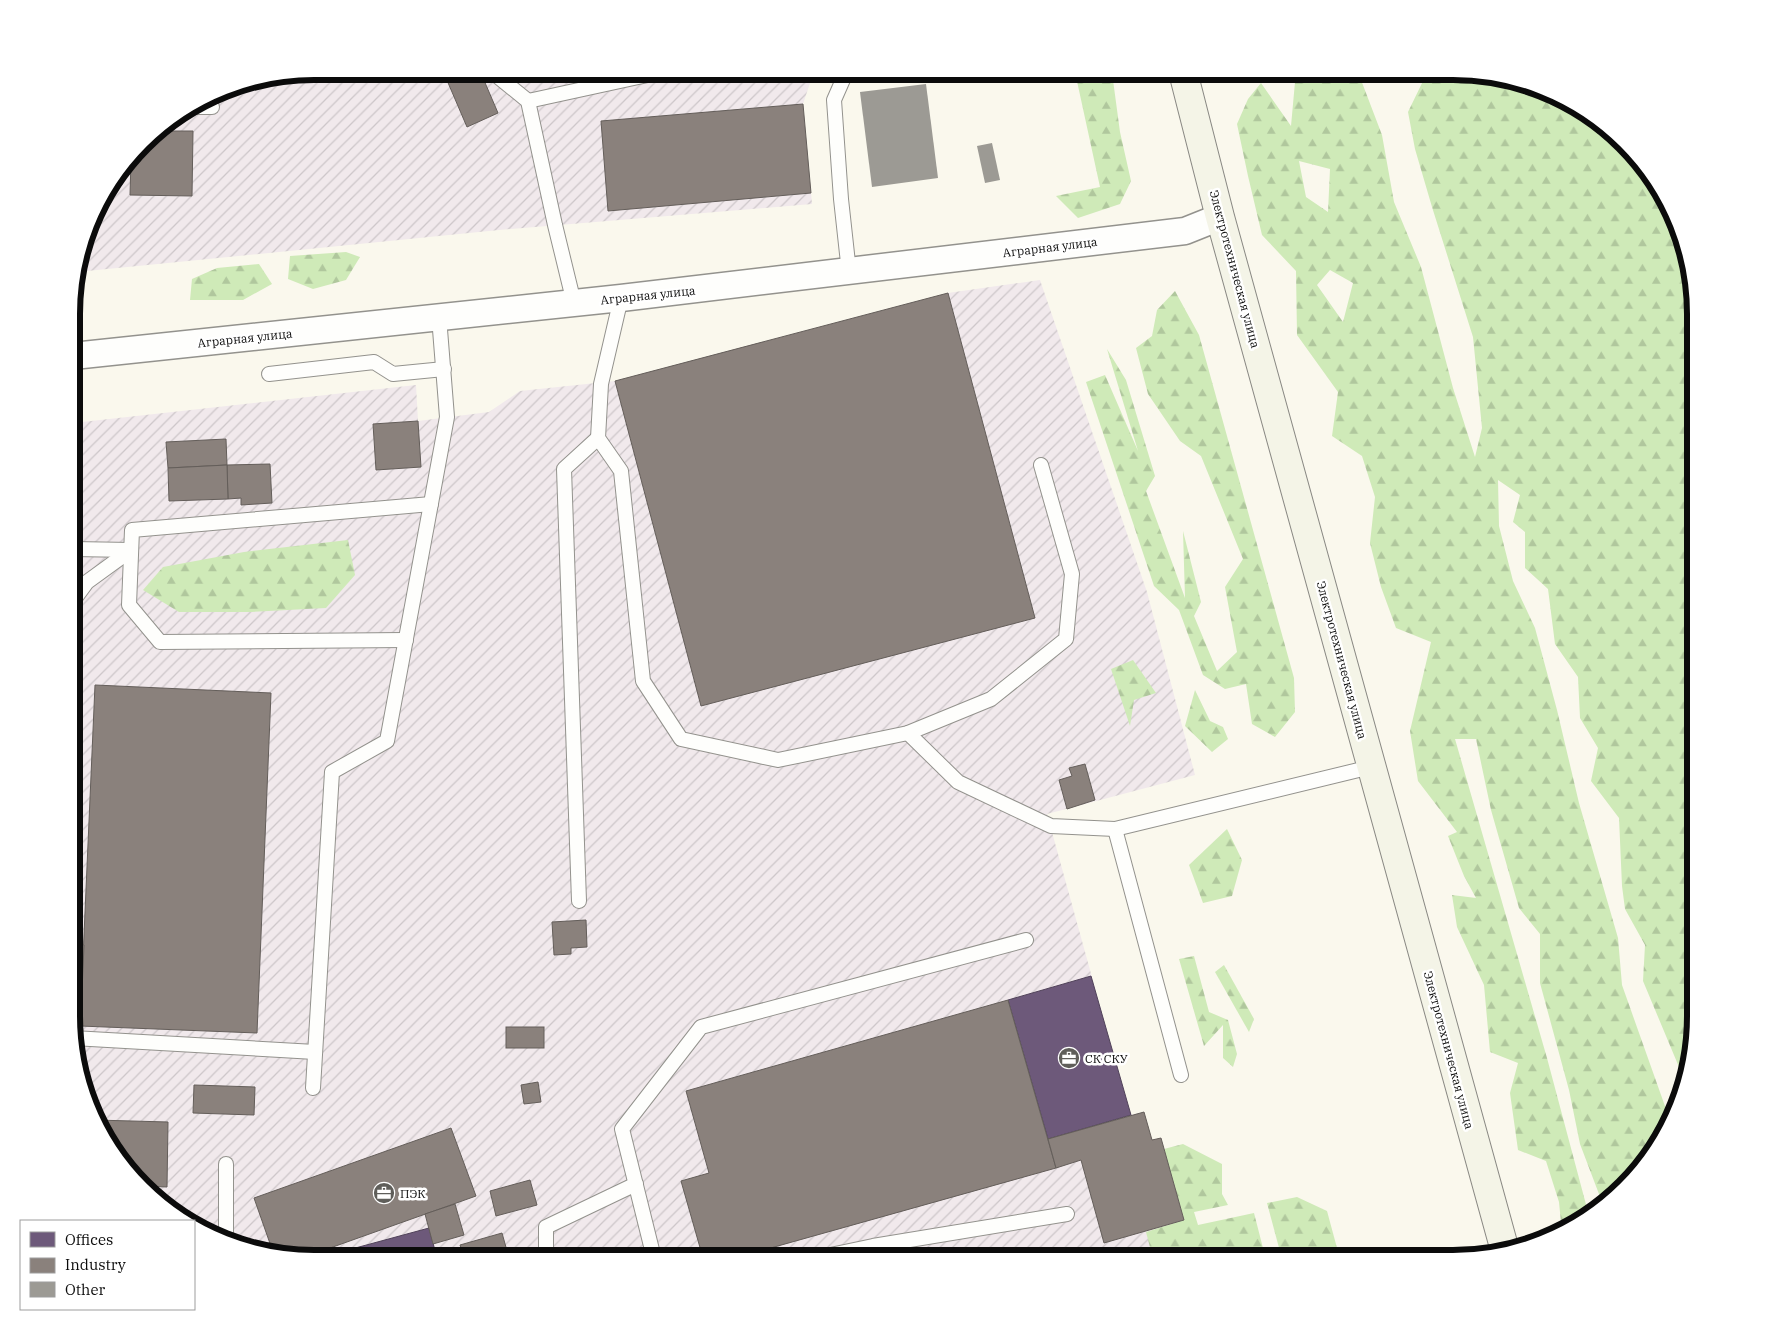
<svg xmlns="http://www.w3.org/2000/svg" width="1767" height="1330" font-family="'IBM Plex Serif',serif">
<defs>
<pattern id="industrial-furrows" width="10" height="10" patternUnits="userSpaceOnUse" patternTransform="scale(1.25)"><rect width="10" height="10" fill="#f1e9ec"/><path d="M-1 1l2-2M0 10L10 0M9 11l2-2" fill="none" stroke="#cdc6c9"/></pattern>
<pattern id="forest-firs" width="22" height="20" patternUnits="userSpaceOnUse" patternTransform="scale(1.25)"><rect width="22" height="20" fill="#cfeab8"/><path d="M5 1l3.5 6h-7zM16 11l3.5 6h-7z" fill="#b0c79d"/></pattern>
</defs>
<rect width="100%" height="100%" fill="#faf8ed"/>
<g fill="url(#industrial-furrows)">
<path d="M314,71H814L803,104L812,204L499,230L77,272L104,193L154,131L236,84Z"/>
<path d="M1040,280L1147,592L1195,775L1047,814L1130,1115L1144,1112L1152,1140L1161,1138L1184,1220L1161,1227L1169,1259L298,1258L221,1240L194,1223V1221H191L154,1199L96,1124L72,1032L73,423L416,385L418,421L489,412L520,391L615,381L948,293Z"/>
</g>
<g fill="url(#forest-firs)" fill-rule="evenodd">
<path d="M1075,72H1108L1113,80L1120,132L1131,181L1120,204L1078,218L1056,196L1100,187Z"/>
<path d="M1301,72H1358L1382,135L1394,202L1421,267L1453,388L1475,457L1482,428L1473,337L1432,207L1415,149L1408,112L1424,79L1490,77L1546,90L1613,131L1671,207L1696,314L1695,1032L1684,1079L1643,981L1645,945L1625,909L1622,886L1619,818L1591,781L1598,748L1580,718L1578,677L1555,644L1548,589L1525,568V532L1513,522L1520,495L1498,480L1499,526L1513,581L1535,628L1557,710L1579,803L1618,938L1622,985L1666,1109L1655,1145L1636,1176L1602,1202L1580,1144L1569,1090L1540,983V934L1519,908L1491,810L1476,739H1455L1547,1058L1588,1212L1562,1233L1559,1202L1546,1161L1518,1150L1510,1093L1518,1063L1490,1052L1484,985L1457,927L1452,895L1476,898L1464,876L1448,836L1457,832L1418,781L1410,731L1431,642L1396,628L1381,587L1370,543L1375,497L1362,456L1332,436L1338,392L1297,335L1296,271L1262,235L1248,176L1237,124L1248,99L1261,83L1291,126L1295,82ZM1299,161L1330,169L1328,212L1306,197ZM1330,270L1353,283L1343,322L1317,285Z"/>
<path d="M346,252L360,257L346,280L313,289L288,279L290,256Z"/>
<path d="M259,264L272,284L243,300H190L192,279L217,268Z"/>
<path d="M1175,291L1199,335L1294,678L1295,712L1275,737L1252,724L1246,684L1225,689L1203,675L1179,610L1154,586L1086,382L1105,375L1138,451L1107,349L1126,380L1155,476L1146,491L1185,598L1183,531L1201,602L1194,616L1217,671L1237,652L1225,587L1243,559L1201,456L1180,441L1148,394L1136,348L1152,336L1157,310Z"/>
<path d="M348,540L355,575L326,608L251,612H179L143,590L163,567L244,552Z"/>
<path d="M1133,660L1156,693L1134,700L1130,726L1111,669Z"/>
<path d="M1195,690L1210,721L1223,727L1228,739L1212,752L1185,726Z"/>
<path d="M1227,829L1242,860L1232,896L1203,903L1189,865Z"/>
<path d="M1194,956L1209,1012L1228,1020L1237,1054L1233,1067L1223,1058V1025L1204,1046L1179,959Z"/>
<path d="M1224,965L1254,1019L1249,1032L1215,972Z"/>
<path d="M1183,1144L1222,1164V1194L1228,1205L1194,1212L1198,1225L1254,1213L1264,1252L1256,1259H1153L1146,1232L1184,1220L1164,1149Z"/>
<path d="M1297,1197L1327,1211L1340,1259H1282L1267,1203Z"/>
</g>
<g fill="#6d597a" stroke="#504259">
<path d="M1091,976L1131,1115L1048,1139L1008,1000Z"/>
<path d="M429,1228L437,1258H350L348,1250Z"/>
</g>
<g fill="#8a817c" stroke="#645e5a">
<path d="M443,71H480L498,113L467,127Z"/>
<path d="M803,104L811,193L608,211L601,121Z"/>
<path d="M154,131H193L192,196L130,195L131,160Z"/>
<path d="M948,293L1035,618L701,706L615,381Z"/>
<path d="M418,421L421,467L376,470L373,424Z"/>
<path d="M226,439L227,465L168,468L166,442Z"/>
<path d="M270,464L272,503L241,505V498L228,499L227,465Z"/>
<path d="M227,465L228,499L169,501L168,468Z"/>
<path d="M95,685L271,693L257,1033L80,1026Z"/>
<path d="M1085,764L1095,800L1067,809L1059,780L1072,776L1069,768Z"/>
<path d="M586,920L587,947L571,948V954L554,955L552,922Z"/>
<path d="M72,944L84,945L81,1014L72,1013Z"/>
<path d="M1008,1000L1056,1168L735,1258H703L681,1181L709,1173L686,1091Z"/>
<rect x="506" y="1027" width="38" height="21"/>
<path d="M538,1082L541,1102L524,1104L521,1085Z"/>
<path d="M194,1085L255,1087L254,1115L193,1113Z"/>
<path d="M1144,1112L1152,1140L1161,1138L1184,1220L1104,1243L1081,1160L1056,1168L1048,1139Z"/>
<path d="M95,1120L168,1122L167,1187L144,1186L96,1124Z"/>
<path d="M451,1128L476,1196L302,1258L273,1252L254,1198Z"/>
<path d="M530,1180L537,1205L496,1216L490,1191Z"/>
<path d="M455,1204L464,1235L433,1244L425,1214Z"/>
<path d="M502,1233L509,1258H464L460,1245Z"/>
<path d="M348,1250L350,1258H320Z"/>
</g>
<g fill="#9c9a94">
<path d="M926,84L938,178L872,187L860,92Z"/>
<path d="M992,143L1000,180L985,183L977,146Z"/>
</g>
<g fill="none" stroke-linecap="round" stroke-linejoin="round">
<g stroke="#93928d" stroke-width="16">
<g id="service">
<path d="M494,71L496,75L528,101L555,225L574,303"/>
<path d="M528,101L666,71"/>
<path d="M196,107H212"/>
<path d="M849,272L841,199L834,100L845,75L871,71"/>
<path d="M621,298L601,384L598,438L621,471L643,681L681,739L778,760L908,733L991,699L1066,639L1072,574L1041,465"/>
<path d="M269,374L374,362L393,374L444,369"/>
<path d="M73,549L131,550"/>
<path d="M73,601L87,582L131,550"/>
<path d="M406,640L160,642L129,605L132,530L431,504"/>
<path d="M908,733L958,782L1051,826L1115,829L1371,767"/>
<path d="M1115,829L1181,1075"/>
<path d="M579,901L564,469L598,438"/>
<path d="M73,1038L315,1052"/>
<path d="M313,1088L332,772L387,741L447,417L439,317"/>
<path d="M226,1241V1164"/>
<path d="M546,1258V1227L636,1184"/>
<path d="M654,1258L622,1129L701,1027L1026,940"/>
<path d="M816,1258L873,1246L1067,1214"/>
</g>
</g>
<g stroke="#93928d" stroke-width="29">
<path id="minor" d="M73,356L621,298L1185,231L1220,217"/>
</g>
<g stroke="#898883" stroke-width="30">
<path id="secondary" d="M1183,72L1220,217L1504,1247"/>
</g>
<use href="#service" stroke="#fefefc" stroke-width="14"/>
<use href="#minor" stroke="#fefefc" stroke-width="26"/>
<use href="#secondary" stroke="#f4f4e7" stroke-width="28"/>
</g>
<defs>
<g id="office-disc" transform="scale(1.125)"><circle r="9.5" fill="#5f5e5a" stroke="#fff"/><path d="M-6-3h4V-5.5h4V-3h4V5H-6ZM-1-4.5V-3h2v-1.5ZM-6 0V1H6V0Z" fill="#fff"/></g>
</defs>
<g fill-rule="evenodd">
<use href="#office-disc" x="1069" y="1058"/>
<use href="#office-disc" x="384" y="1193"/>
</g>
<g text-anchor="middle" dominant-baseline="central" stroke-width="5" stroke-linejoin="round" paint-order="stroke">
<g font-size="12" fill="#0b0b0b" stroke="#fff">
<text transform="translate(1050 247) rotate(-7)">Аграрная улица</text>
<text transform="translate(1235 269) rotate(75)">Электротехническая улица</text>
<text transform="translate(648 295) rotate(-6)">Аграрная улица</text>
<text transform="translate(245 338) rotate(-6)">Аграрная улица</text>
<text transform="translate(1342 660) rotate(75)">Электротехническая улица</text>
<text transform="translate(1449 1050) rotate(75)">Электротехническая улица</text>
</g>
<g font-size="12" fill="#0b0b0b" stroke="#fff" text-anchor="start">
<text x="1085" y="1058">СК СКУ</text>
<text x="400" y="1193">ПЭК</text>
</g>
</g>
<path d="M0 0H1767V1330H0ZM314 80H1453A234 234 0 0 1 1687 314V1016A234 234 0 0 1 1453 1250H314A234 234 0 0 1 80 1016V314A234 234 0 0 1 314 80Z" fill="#fff" fill-rule="evenodd"/>
<path fill="none" stroke="#0b0b0b" stroke-width="6" d="M314 80H1453A234 234 0 0 1 1687 314V1016A234 234 0 0 1 1453 1250H314A234 234 0 0 1 80 1016V314A234 234 0 0 1 314 80Z"/>
<rect x="20" y="1220" width="175" height="90" fill="#ffffff" stroke="#9d9d9d"/>
<rect x="30" y="1232" width="25" height="15" fill="#6d597a" stroke="#9d9d9d"/>
<text x="65" y="1245" font-size="15" fill="#0b0b0b">Offices</text>
<rect x="30" y="1258" width="25" height="15" fill="#8a817c" stroke="#9d9d9d"/>
<text x="65" y="1270" font-size="15" fill="#0b0b0b">Industry</text>
<rect x="30" y="1282" width="25" height="15" fill="#9c9a94" stroke="#9d9d9d"/>
<text x="65" y="1295" font-size="15" fill="#0b0b0b">Other</text>
</svg>
